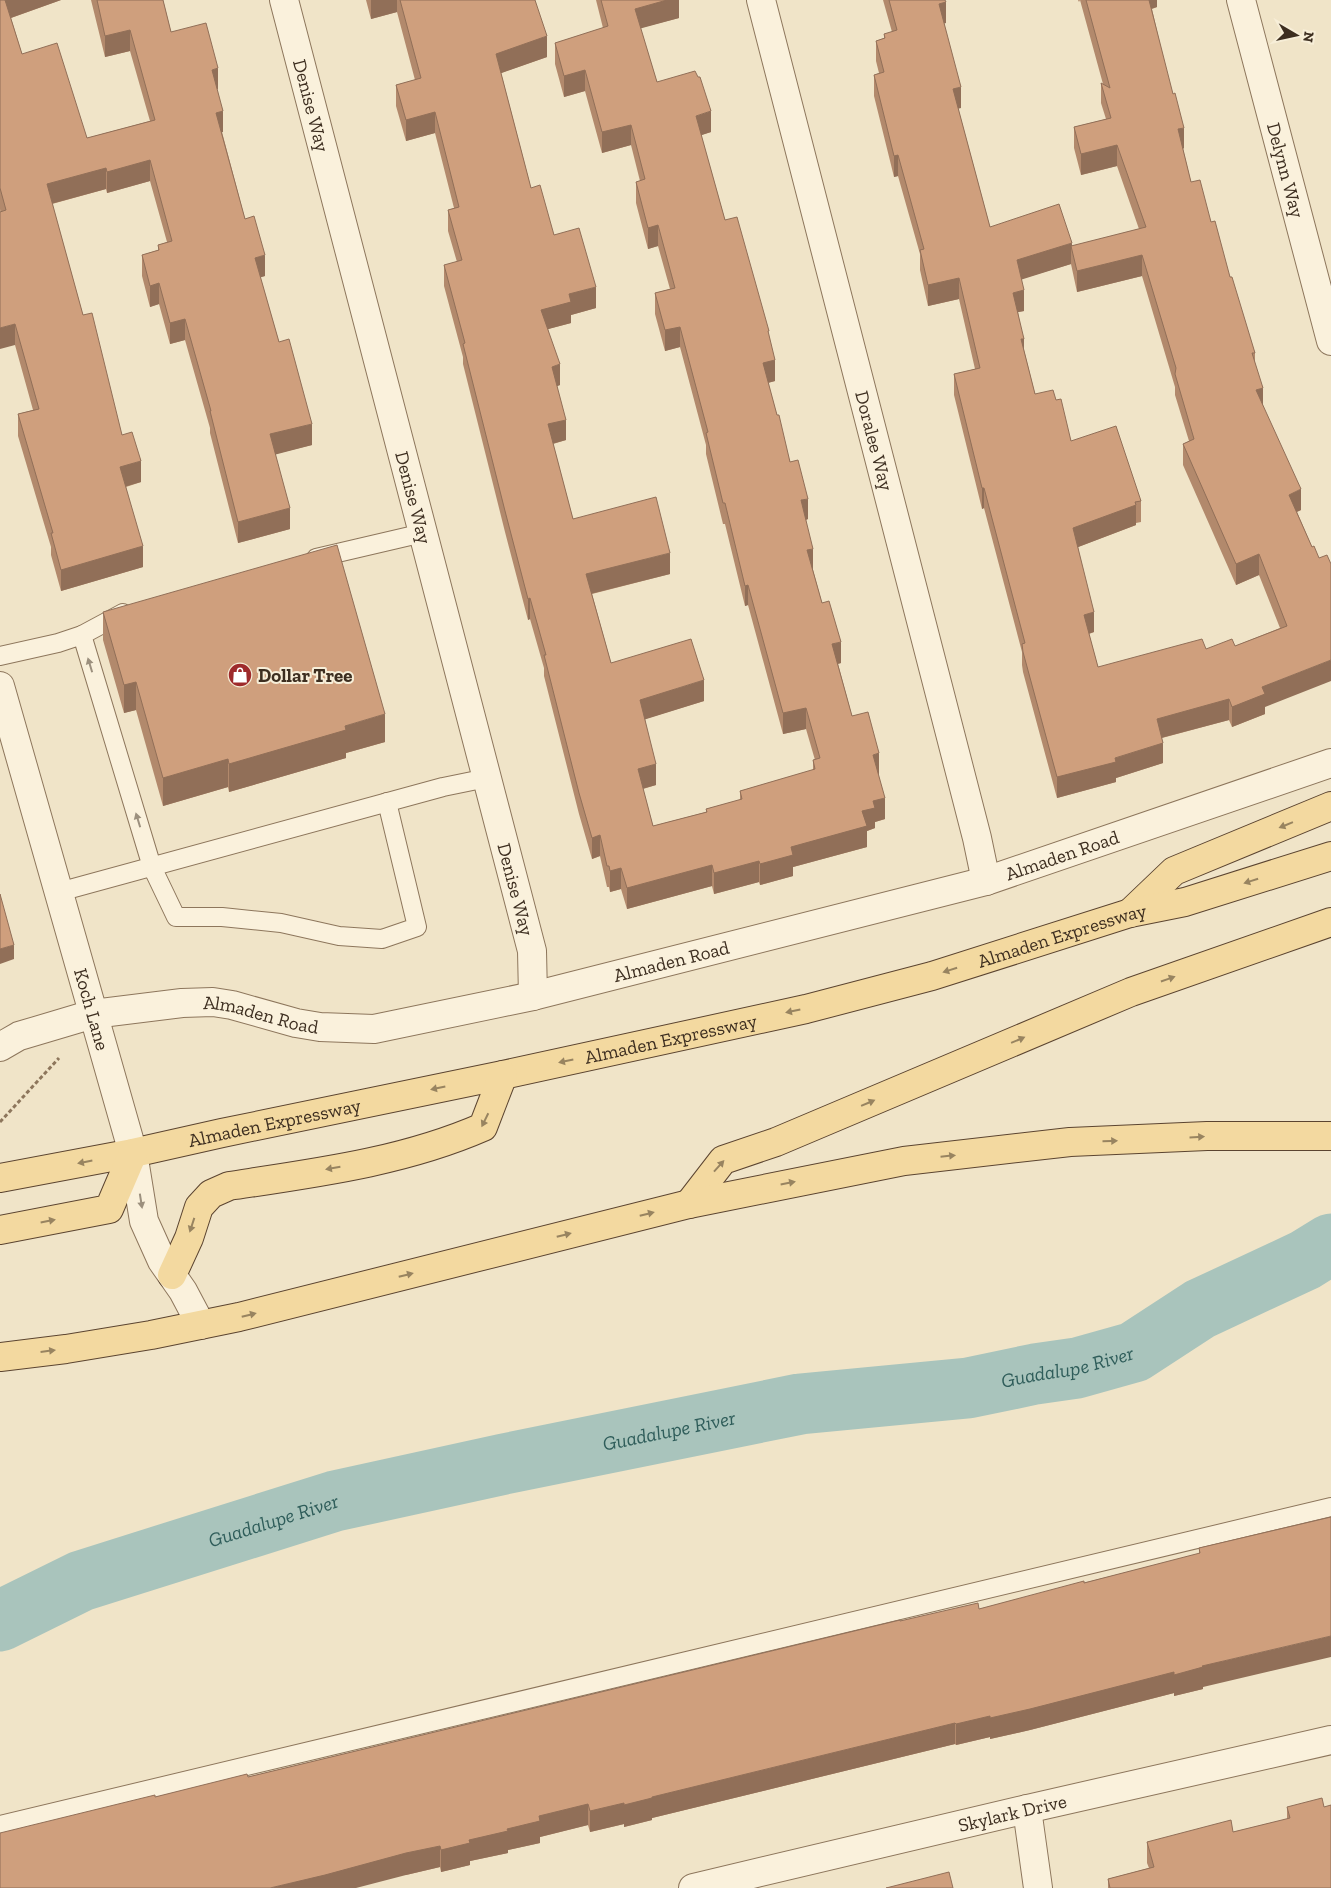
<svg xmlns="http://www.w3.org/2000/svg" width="1331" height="1888" font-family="'Zilla Slab',serif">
<rect width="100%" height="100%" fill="#f0e4c8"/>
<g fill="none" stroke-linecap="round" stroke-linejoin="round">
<path stroke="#a9c4bc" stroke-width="61" id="s1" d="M0,1621L81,1581L335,1501L504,1464L800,1404L968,1388L1035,1374L1077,1368L1134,1352L1200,1309L1305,1260L1331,1244"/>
<g stroke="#8d765c" stroke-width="20">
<g id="lane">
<path d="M316,558L423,533"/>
<path d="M82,635L123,613"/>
<path d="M0,656L58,643L82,635L152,867L176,917H222L281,923L339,936L382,939L417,927L387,802"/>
<path d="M59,892L443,787L487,778"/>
<path d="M0,1825L1331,1507"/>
</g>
</g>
<g stroke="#8d765c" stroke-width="30">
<g id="street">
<path id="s2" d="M284,0L532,951L533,996"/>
<path id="s3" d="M761,0L977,838L986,881"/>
<path id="s4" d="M1241,0L1331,341"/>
<path id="s5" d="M0,686L133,1153L144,1221L162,1261L183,1291L201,1325"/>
<path id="s6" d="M0,1047L19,1036L93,1014L182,1003L213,1002L232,1005L296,1023L320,1027L374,1029L533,996L986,881L1331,763"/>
<path d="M1027,1809L1038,1888"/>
<path id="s7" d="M693,1888L1027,1809L1331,1740"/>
</g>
</g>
<g stroke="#5b4430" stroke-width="30">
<g id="primary">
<path d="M1130,913L1174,871L1331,806"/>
<path id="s8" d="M0,1178L133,1153L222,1133L503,1075L806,1009L932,976L1130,913L1185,902L1331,856"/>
<path d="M689,1204L723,1160L776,1142L1131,992L1331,922"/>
<path d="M0,1230L109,1209L133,1153"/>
<path d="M172,1275L189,1238L199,1207L211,1194L229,1186C315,1173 403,1162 483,1127L503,1075"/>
<path d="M0,1357L66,1349L151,1335L239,1317L689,1204L904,1161L1070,1142L1207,1136H1331"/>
</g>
</g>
<path stroke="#8d765c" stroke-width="3" stroke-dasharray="4 2.5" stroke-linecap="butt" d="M0,1122L59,1058"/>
<use href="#lane" stroke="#faf1dc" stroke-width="18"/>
<use href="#street" stroke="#faf1dc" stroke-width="28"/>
<use href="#primary" stroke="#f3d9a0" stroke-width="28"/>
</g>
<g fill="#b2896c" fill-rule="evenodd">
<path d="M0,0H61L11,18L22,54L87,138L150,121L130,51L105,57L91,0H163L171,32L218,89H217L223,132H222L245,219L265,276L260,277L279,342L312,445L275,454L290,529L238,543L210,433V428L185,340L170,344L159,304L150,307L142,276V255L158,250V245L167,242L150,181L107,193L106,189L52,204L83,315L122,435L141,482L126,487L143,567L61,591L51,555V547L18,436V414L33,410L15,345L0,209Z"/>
<path d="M366,0H535L547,57L501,73L531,188L554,235L596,308L571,315V323L548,329L560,385L557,386L566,440L553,444L573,519L670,574L592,594L611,663L704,701L645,719L656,785L643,789L653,826L706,812V809L740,800V791L813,770V760H815L806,729L783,734L748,605L745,606L725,524H723L706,454V445L680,347L665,351L655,314V293L670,289L658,246L648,249L636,203V182L640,181L631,145L602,153L585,91L564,97L555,64V43L603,28L596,0H679V18L640,28L657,82L711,132L701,135L725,220L769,337L775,381L768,383L790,462L808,519L806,520L813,570L822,603L841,663L838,664L852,716L879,774H878L885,819L875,822V828L867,831V847L793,867V876L760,885L759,882L714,894L712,886L627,909L621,889L610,892L609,887H607L600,856L592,859L579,814L544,676V668L530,619L528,620L505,532L463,364V357L444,286V265L457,262L448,231V210L454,208L435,133L406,141L396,106V85L415,80L397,12L371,19Z"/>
<path d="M883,0H945L946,23H944L961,108H958L990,227L1072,246L1139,229L1117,166L1081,175L1074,148V127L1106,119L1101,103V83L1103,84L1080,0L1079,2L1078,0H1157V7L1152,9L1184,148L1183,149L1191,182L1211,222L1255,353V363L1263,406L1301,510L1297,512L1312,547L1265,707V714L1232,727L1229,720L1162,738L1163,763L1116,778V782L1057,798L1023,672L1022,665V652L984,508L982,509L954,395V374L975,369L959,299L928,306L920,270V254L898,176L894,177L874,96V75L879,73L876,61V41L884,38V34L892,32ZM1071,264L1077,292L1142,276L1175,387V395L1189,441L1183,444V465L1236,585L1259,575L1280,628L1235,646L1206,649L1098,667L1089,634L1094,632L1078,547L1136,525V523L1141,522V501L1071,441L1056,400L1035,394L1024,350L1018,312L1024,311L1021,279Z"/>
<path d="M103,612L385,742L346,753V758L229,792L228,787L163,806L136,710L124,713L103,640Z"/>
<path d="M1331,1517L1203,1687V1689L1174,1696V1693L1030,1730L990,1739V1737L956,1745L955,1744L652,1818V1820L624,1827V1824L590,1832L588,1825L540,1837V1843L508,1850V1853L470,1861V1865L441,1872L440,1867L406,1875L155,1797L248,1777L900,1621L979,1609L1199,1554V1548Z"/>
<path d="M1287,1807L1331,1888H1108V1879L1149,1868L1147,1863V1842L1233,1832L1287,1819Z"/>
</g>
<g fill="#916f58">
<path d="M5,0H61L5,20Z"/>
<path d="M371,0H397V12L371,19Z"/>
<path d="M667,0H679V18L635,30V9Z"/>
<path d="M1147,0H1157V7L1147,10Z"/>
<path d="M946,2V23L939,25V4Z"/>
<path d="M130,30V51L105,57V36Z"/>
<path d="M547,36V57L496,75V54Z"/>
<path d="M218,68V89L212,91V70Z"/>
<path d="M585,70V91L564,97V76Z"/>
<path d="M961,87V108L953,110V89Z"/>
<path d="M223,111V132L216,134V113Z"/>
<path d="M711,111V132L696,137V116Z"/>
<path d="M435,112V133L406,141V120Z"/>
<path d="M631,125V145L602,153V132Z"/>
<path d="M1184,128V148L1178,150V129Z"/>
<path d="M1117,145V166L1081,175V154Z"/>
<path d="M898,155V176L894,177V156Z"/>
<path d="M150,160V181L107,193V172Z"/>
<path d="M106,168V189L47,205V184Z"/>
<path d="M658,225V246L648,249V228Z"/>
<path d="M1072,243V250L1071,246V264L1017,281V260Z"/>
<path d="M265,255V276L255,279V258Z"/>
<path d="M1142,255V276L1077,292V271Z"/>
<path d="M959,278V299L928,306V285Z"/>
<path d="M159,283V304L150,307V286Z"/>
<path d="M596,287V308L571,315V323L541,331V310L569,294Z"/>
<path d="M1024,290V311L1013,313V293Z"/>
<path d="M185,319V340L170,344V323Z"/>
<path d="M15,324V345L0,349V328Z"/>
<path d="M680,327V347L665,351V330Z"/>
<path d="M1021,339H1024V359Z"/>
<path d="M775,360V381L763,384V363Z"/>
<path d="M560,364V385L552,388V367Z"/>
<path d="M1263,388V409L1256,390Z"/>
<path d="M566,420V440L548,445V424Z"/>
<path d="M312,424V445L270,456V434Z"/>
<path d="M141,461V482L120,488V467Z"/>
<path d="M982,488H984V508L982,509Z"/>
<path d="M1301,489V510L1289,515V495Z"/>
<path d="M808,499V519L801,521V500Z"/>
<path d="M1136,505V525L1073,549V528Z"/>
<path d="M290,508V529L238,543V522Z"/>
<path d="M143,546V567L61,591V570Z"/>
<path d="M813,549V570L807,571V550Z"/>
<path d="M670,553V574L586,595V574Z"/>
<path d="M1259,554V575L1236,585V564Z"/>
<path d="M748,585V605L745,606V586Z"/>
<path d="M530,598V619L528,620V599Z"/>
<path d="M1094,612V632L1084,635V615Z"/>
<path d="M841,642V663L832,665V644Z"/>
<path d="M1331,660V681L1265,707V714L1232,727V707L1262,687Z"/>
<path d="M704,680V701L640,721V700Z"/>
<path d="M136,682V710L124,713V685Z"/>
<path d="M1229,699V720L1157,739V719Z"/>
<path d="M806,708V729L783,734V713Z"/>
<path d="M385,714V742L346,753V758L229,792V764L345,726Z"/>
<path d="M1163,743V763L1116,778V782L1057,798V777Z"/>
<path d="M879,753V774L873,776V755Z"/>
<path d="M228,759V787L163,806V778Z"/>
<path d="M656,764V785L638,790V769Z"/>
<path d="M885,798V819L875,822V828L867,831V847L793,867V876L760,885V864L791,847L862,811L873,801Z"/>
<path d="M600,835V856L592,859V838Z"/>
<path d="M759,861V882L714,894V873Z"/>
<path d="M712,865V886L627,909V888Z"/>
<path d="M621,868V889L610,892V871Z"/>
<path d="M14,945V959L0,964V949Z"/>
<path d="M1331,1636V1657L1203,1687V1689L1174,1696V1675L1202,1666Z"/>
<path d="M1174,1672V1693L1030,1730L990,1739V1718Z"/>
<path d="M990,1716V1737L956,1745V1724Z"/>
<path d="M955,1723V1744L652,1818V1820L624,1827V1805L652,1797Z"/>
<path d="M624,1803V1824L590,1832V1811Z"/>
<path d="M588,1804V1825L540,1837V1843L508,1850V1853L470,1861V1865L441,1872V1850L469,1840L507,1829L539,1816Z"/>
<path d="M440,1846V1867L406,1875L356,1888H270L406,1853Z"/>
</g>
<g fill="#cf9f7d" stroke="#916f58">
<path d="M0,0H5L22,54L57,43L87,138L155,120L130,30L105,36L97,0H163L171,32L206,23L218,68L212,70L223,111L216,113L245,219L254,216L265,255L255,258L279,342L289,339L312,424L270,434L290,508L238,522L210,411H211L185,319L170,323L159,283L150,286L142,255L159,250L158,245L172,241L150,160L107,172L106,168L47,184L83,315L92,313L122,435L132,432L141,461L120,467L143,546L61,570L51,533H53L18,414L39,409L15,324L0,328V212L6,210L0,188Z"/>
<path d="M400,0H535L547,36L496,54L531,188L540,185L554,235L579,228L596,287L569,294L571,302L541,310L560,364L552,367L566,420L548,424L573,519L656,497L670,553L586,574L611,663L691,639L704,680L640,700L656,764L638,769L653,826L707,812L706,809L742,799L740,791L815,769L813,760L820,758L806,708L783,713L748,585L745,586L725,503H723L706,433L708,432L680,327L665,330L655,293L675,288L658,225L648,228L636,182L645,179L631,125L602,132L585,70L564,76L555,43L608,26L601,0H667L635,9L657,82L695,71L698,77H700L711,111L696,116L725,220L737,217L769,331H768L775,360L763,363L777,415H779L790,462L798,460L808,499L801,500L813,549L807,550L822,603L829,601L841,642L832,644L852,716L868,712L879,753L873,755L885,798L873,801L875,808L862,811L867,826L791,847L793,855L760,864L759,861L714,873L712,865L627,888L621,868L610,871L609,866H607L600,835L592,838L579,793L544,655H546L530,598L528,599L505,511L463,344L465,343L444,265L462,260L448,210L459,207L435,112L406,120L396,85L421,78Z"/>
<path d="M889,0H945L946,2L939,4L961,87L953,89L990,227L1059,204L1072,243L1017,260L1024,290L1013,293L1024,339H1021L1035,394L1053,390L1056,400L1061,399L1071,441L1116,426L1141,501L1135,502L1136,505L1073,528L1094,612L1084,615L1098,667L1202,639L1206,649L1232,639L1235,646L1287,626L1259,554L1236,564L1183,444L1194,439L1175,374L1176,368L1142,255L1077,271L1071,246L1146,227L1117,145L1081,154L1074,127L1111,118L1101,83L1110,88L1086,0H1149L1173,94L1175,93L1184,128L1178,129L1191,182L1200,180L1211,222L1215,221L1230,277H1232L1255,353H1252L1263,388L1256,390L1301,489L1289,495L1312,547L1314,546L1319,558L1327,555L1331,564V660L1262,687L1265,694L1232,707L1229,699L1157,719L1163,743L1115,758L1116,762L1057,777L1023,652L1022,644L1025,643L984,488H982L954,374L980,368L959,278L928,285L920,250L924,249L898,155L894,156L874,75L884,72L876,41L885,38L884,34L897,30Z"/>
<path d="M337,545L385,714L345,726L346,730L229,764L228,759L163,778L136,682L124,685L103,612Z"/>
<path d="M0,894L14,945L0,949Z"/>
<path d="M1331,1517V1636L1202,1666L1203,1667L1174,1675V1672L1030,1709L990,1718V1716L956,1724L955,1723L652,1797V1798L624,1805V1803L590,1811L588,1804L539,1816L540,1821L507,1829L508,1831L469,1840L470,1843L441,1850L440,1846L406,1853L325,1875L270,1888H0V1833L155,1795V1797L247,1774L248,1777L900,1620V1621L978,1603L979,1609L1084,1581V1583L1200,1553L1199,1548Z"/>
<path d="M1322,1798L1324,1807L1331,1805V1888H1110L1108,1879L1154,1867L1147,1842L1231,1820L1233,1832L1290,1818L1287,1807Z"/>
<path d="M949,1872L953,1888H886Z"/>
</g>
<defs><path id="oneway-solid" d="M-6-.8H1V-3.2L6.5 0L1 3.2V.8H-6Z" transform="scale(1.25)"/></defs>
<g fill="#9c907e">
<use href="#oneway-solid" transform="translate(90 665) rotate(-107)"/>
<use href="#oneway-solid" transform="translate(138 820) rotate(-107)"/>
<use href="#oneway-solid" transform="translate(141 1201) rotate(81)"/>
</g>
<g fill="#988460">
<use href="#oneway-solid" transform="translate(1286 825) rotate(158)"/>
<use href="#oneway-solid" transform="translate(1251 881) rotate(162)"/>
<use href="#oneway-solid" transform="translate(950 970) rotate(162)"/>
<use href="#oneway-solid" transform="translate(1168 979) rotate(-19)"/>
<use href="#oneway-solid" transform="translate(793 1011) rotate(168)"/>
<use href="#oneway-solid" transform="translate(1018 1040) rotate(-23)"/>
<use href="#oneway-solid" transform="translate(566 1061) rotate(168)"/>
<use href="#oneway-solid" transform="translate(438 1088) rotate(168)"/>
<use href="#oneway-solid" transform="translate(868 1103) rotate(-23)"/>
<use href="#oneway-solid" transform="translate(485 1120) rotate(116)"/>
<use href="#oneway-solid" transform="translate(1197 1137) rotate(-3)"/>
<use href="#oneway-solid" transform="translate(1110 1141) rotate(-2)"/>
<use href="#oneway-solid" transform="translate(948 1156) rotate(-6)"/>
<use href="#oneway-solid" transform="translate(85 1162) rotate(169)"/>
<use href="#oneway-solid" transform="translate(719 1166) rotate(-48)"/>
<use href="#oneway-solid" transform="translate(333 1168) rotate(170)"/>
<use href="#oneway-solid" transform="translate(788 1183) rotate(-11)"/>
<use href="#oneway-solid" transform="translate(647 1214) rotate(-14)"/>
<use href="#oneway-solid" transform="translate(48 1221) rotate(-11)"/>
<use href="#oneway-solid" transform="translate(192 1225) rotate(108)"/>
<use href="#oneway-solid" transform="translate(564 1235) rotate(-14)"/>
<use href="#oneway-solid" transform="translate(406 1275) rotate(-14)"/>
<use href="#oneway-solid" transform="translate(249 1315) rotate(-14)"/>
<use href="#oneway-solid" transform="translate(48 1351) rotate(-7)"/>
</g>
<defs>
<g id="shop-disc" transform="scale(1.25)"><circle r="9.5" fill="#9e2a2b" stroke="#f7eed8"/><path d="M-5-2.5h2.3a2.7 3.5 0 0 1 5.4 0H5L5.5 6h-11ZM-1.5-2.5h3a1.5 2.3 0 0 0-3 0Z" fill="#fff"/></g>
</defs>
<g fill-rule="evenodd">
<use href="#shop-disc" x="240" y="675"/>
</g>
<g text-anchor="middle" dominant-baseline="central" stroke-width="4" stroke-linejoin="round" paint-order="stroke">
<g font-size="19" fill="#3d2e20" stroke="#f7eed8">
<text stroke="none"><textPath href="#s2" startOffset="109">Denise Way</textPath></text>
<text stroke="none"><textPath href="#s4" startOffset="176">Delynn Way</textPath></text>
<text stroke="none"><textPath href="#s3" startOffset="455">Doralee Way</textPath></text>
<text stroke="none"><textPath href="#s2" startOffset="514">Denise Way</textPath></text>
<text stroke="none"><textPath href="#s6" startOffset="1094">Almaden Road</textPath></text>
<text stroke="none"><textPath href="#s2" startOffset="919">Denise Way</textPath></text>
<text stroke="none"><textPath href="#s8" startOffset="1090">Almaden Expressway</textPath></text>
<text stroke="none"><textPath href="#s6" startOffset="689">Almaden Road</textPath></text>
<text stroke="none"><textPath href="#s5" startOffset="336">Koch Lane</textPath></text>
<text stroke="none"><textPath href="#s6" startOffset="269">Almaden Road</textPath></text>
<text stroke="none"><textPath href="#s8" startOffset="685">Almaden Expressway</textPath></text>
<text stroke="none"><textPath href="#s8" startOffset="280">Almaden Expressway</textPath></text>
<text stroke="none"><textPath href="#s7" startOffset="328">Skylark Drive</textPath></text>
</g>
<g font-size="19" font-weight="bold" fill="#3d2e20" stroke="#f7eed8" text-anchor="start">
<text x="258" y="675">Dollar Tree</text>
</g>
<g font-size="20" font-style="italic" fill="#2f5d5a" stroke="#f7eed8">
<text stroke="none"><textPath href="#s1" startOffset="1102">Guadalupe River</textPath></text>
<text stroke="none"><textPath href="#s1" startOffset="698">Guadalupe River</textPath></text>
<text stroke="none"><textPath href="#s1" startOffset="292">Guadalupe River</textPath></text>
</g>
</g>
<g transform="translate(1296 35) rotate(99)" stroke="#f7eed8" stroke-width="4" paint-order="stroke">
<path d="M0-4L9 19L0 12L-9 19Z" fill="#3d2e20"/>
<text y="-8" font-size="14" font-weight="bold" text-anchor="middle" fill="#3d2e20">N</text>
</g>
</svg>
